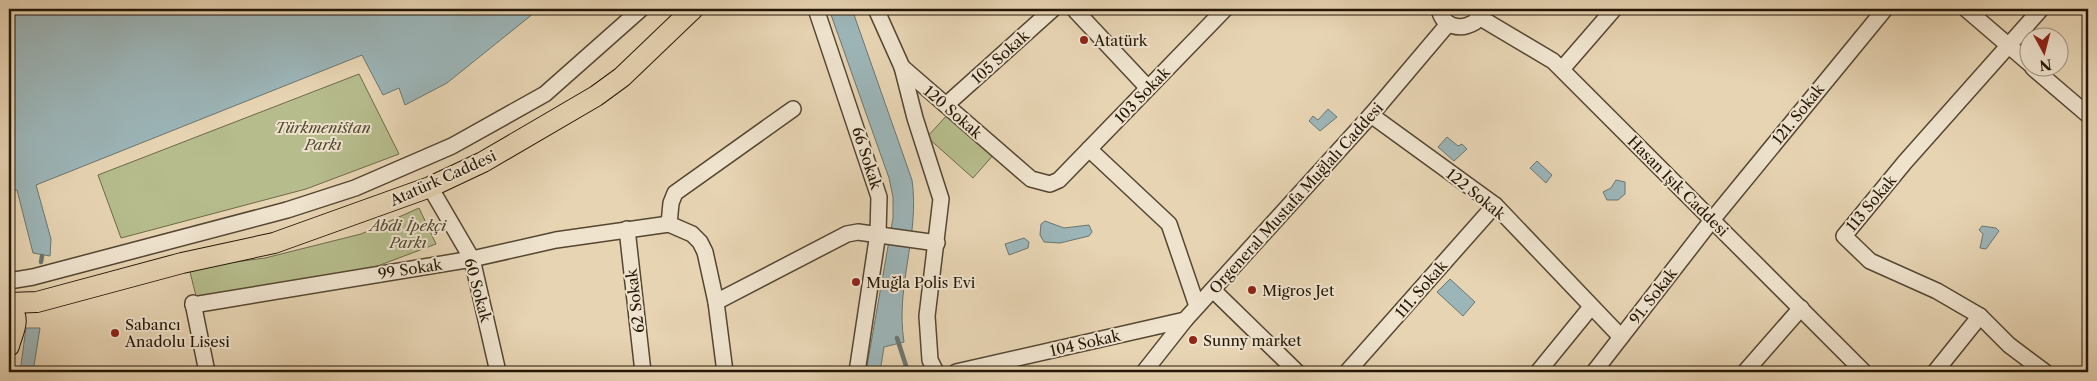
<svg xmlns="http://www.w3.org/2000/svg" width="2097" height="381" font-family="'Libre Caslon Text',serif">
<rect width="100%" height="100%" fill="#e7d4b3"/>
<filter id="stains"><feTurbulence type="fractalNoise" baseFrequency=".004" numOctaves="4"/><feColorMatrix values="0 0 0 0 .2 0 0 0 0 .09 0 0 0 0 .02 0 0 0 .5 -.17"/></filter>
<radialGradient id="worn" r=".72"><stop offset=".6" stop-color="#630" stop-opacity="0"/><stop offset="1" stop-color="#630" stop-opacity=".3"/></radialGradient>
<g fill="#b6bc8c" stroke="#6d6949">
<path d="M359,74L399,154L306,189L121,238L98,175Z"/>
<path d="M949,113L995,153L973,178L927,137Z"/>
<path d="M419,208L436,244L359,273L197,300L189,268L265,258L361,234Z"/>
</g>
<g fill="#9cb5b8" stroke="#6c7571">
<path d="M9,9H539L447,83L405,105L399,88L383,95L362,55L36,185L51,239L50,256L33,253L17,190L9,192Z"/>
<path d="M829,9H852L912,180C920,235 895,287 904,342L884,347L880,372H866L893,218V197L889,178Z"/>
<path d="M1328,109L1337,117L1320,131L1309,121L1313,116L1318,120Z"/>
<path d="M1447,137L1458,146L1462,144L1467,149L1454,161L1438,147Z"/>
<path d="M1537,161L1552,175L1546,183L1530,168Z"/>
<path d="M1616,180L1625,182V194L1618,200H1607L1603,192L1611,188Z"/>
<path d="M1045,221L1064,228L1089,225L1092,232L1089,236L1060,243L1044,242L1040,235L1041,224Z"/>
<path d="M1982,226L1996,228L1999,231L1986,249L1980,248L1983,234L1979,230Z"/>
<path d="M1024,238L1029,242L1028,248L1009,255L1005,244Z"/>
<path d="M1450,279L1475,302L1463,316L1437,292Z"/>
<path d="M26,328H40L33,372H20Z"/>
</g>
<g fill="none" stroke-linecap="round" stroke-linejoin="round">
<g stroke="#6c7571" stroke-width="4.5">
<path d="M41,262L42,256"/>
<path d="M897,338L908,372"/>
</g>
<g stroke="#554631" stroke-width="18">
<g id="minor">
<path d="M816,9L879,197L878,233L857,372"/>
<path d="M876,9L902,67L1031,179L1050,184L1059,180L1225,9"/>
<path d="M1074,9L1148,88"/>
<path d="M1439,9C1443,27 1460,31 1475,22L1482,9"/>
<path d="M1966,9L2030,64"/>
<path d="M2041,9L1905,162L1844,236L1870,261L1937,291L1980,316L2009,345L2045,372"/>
<path d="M1479,17L1553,61L1864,372"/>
<path d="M902,67L915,118L941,199L927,316L930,360L936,372"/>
<path d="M2033,68L2088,115"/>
<path d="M1562,69L1614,9"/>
<path d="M946,105L1053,9"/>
<path d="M1371,115L1495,205L1621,337"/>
<path d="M1089,149L1169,224L1197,306"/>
<path d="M430,187L472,259L498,372"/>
<path d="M669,224L671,203L675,193L793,109"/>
<path d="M627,229L643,372"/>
<path d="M9,281L33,277L287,210L355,188L452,146L545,94L641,9"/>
<path d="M1213,290L1297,372"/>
<path d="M716,302L847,234L858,232L937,243"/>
<path d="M193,303L207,372"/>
<path d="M193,305L472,259L556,240L669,224L692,234L700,242L705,252L716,302L725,372"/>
<path d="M956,372L1185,320"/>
<path d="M1144,372L1185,320L1371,115L1448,24"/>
<path d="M1347,372L1495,205"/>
<path d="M1538,372L1591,307"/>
<path d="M1594,372L1712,220L1885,9"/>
<path d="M1745,372L1801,308"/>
<path d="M1935,372L1980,316"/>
</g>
</g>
<g stroke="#241606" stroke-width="22">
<g id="major">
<path d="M9,303L37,302L182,263L274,243L430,187L483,162L596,96L622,77L693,9"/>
<path d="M9,305C22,320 13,330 9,346"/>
</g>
</g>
<use href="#minor" stroke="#efe3ce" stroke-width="15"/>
<use href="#major" stroke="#e7d4b3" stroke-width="20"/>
</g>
<g fill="#8f2418" stroke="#efe3ce" stroke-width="2">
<circle cx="1084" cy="40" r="5"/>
<circle cx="856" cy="282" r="5"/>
<circle cx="1252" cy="290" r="5"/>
<circle cx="115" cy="333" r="5"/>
<circle cx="1193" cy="340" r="5"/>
</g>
<g text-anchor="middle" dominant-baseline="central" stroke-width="4" stroke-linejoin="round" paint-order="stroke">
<g font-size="15" fill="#241606" stroke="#efe3ce" text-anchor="start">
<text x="1094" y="40">Atatürk</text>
<text x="866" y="282">Muğla Polis Evi</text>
<text x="1262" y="290">Migros Jet</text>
<text x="125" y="324">Sabancı<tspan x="125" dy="17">Anadolu Lisesi</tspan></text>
<text x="1203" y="340">Sunny market</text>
</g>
<g font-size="15" fill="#241606" stroke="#efe3ce">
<text transform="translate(1000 57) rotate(-42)">105 Sokak</text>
<text transform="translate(1142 95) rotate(-46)">103 Sokak</text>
<text transform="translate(953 112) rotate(41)">120 Sokak</text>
<text transform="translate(1798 114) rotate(-51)">121. Sokak</text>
<text transform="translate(867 158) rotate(72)">66 Sokak</text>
<text transform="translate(443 178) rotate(-24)">Atatürk Caddesi</text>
<text transform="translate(1678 186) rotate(45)">Hasan Işık Caddesi</text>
<text transform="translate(1476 194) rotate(39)">122 Sokak</text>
<text transform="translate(1296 198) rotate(-48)">Orgeneral Mustafa Muğlalı Caddesi</text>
<text transform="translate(1871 203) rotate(-50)">113 Sokak</text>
<text transform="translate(410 269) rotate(-9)">99 Sokak</text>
<text transform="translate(1421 289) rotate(-49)">111. Sokak</text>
<text transform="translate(478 290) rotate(75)">60 Sokak</text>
<text transform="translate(1653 296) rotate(-52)">91. Sokak</text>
<text transform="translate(635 301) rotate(-97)">62 Sokak</text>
<text transform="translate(1085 343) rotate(-13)">104 Sokak</text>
</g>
<g font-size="15" font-style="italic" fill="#50482e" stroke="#efe3ce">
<text x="323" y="127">Türkmenistan<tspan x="323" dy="17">Parkı</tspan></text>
<text x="408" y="225">Abdi İpekçi<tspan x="408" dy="17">Parkı</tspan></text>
</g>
</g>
<rect width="2097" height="381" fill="none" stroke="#e7d4b3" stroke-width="30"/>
<rect x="10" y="10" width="2077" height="361" fill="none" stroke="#241606" stroke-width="2.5"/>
<rect x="15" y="15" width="2067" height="351" fill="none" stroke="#241606"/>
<g transform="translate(2044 52) rotate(173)"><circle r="24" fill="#efe3ce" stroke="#9e917e"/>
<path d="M0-4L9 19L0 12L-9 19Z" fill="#8f2418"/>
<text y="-8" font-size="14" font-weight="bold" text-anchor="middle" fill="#241606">N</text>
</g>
<rect width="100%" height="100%" filter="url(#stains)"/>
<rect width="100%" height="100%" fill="url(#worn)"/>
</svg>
